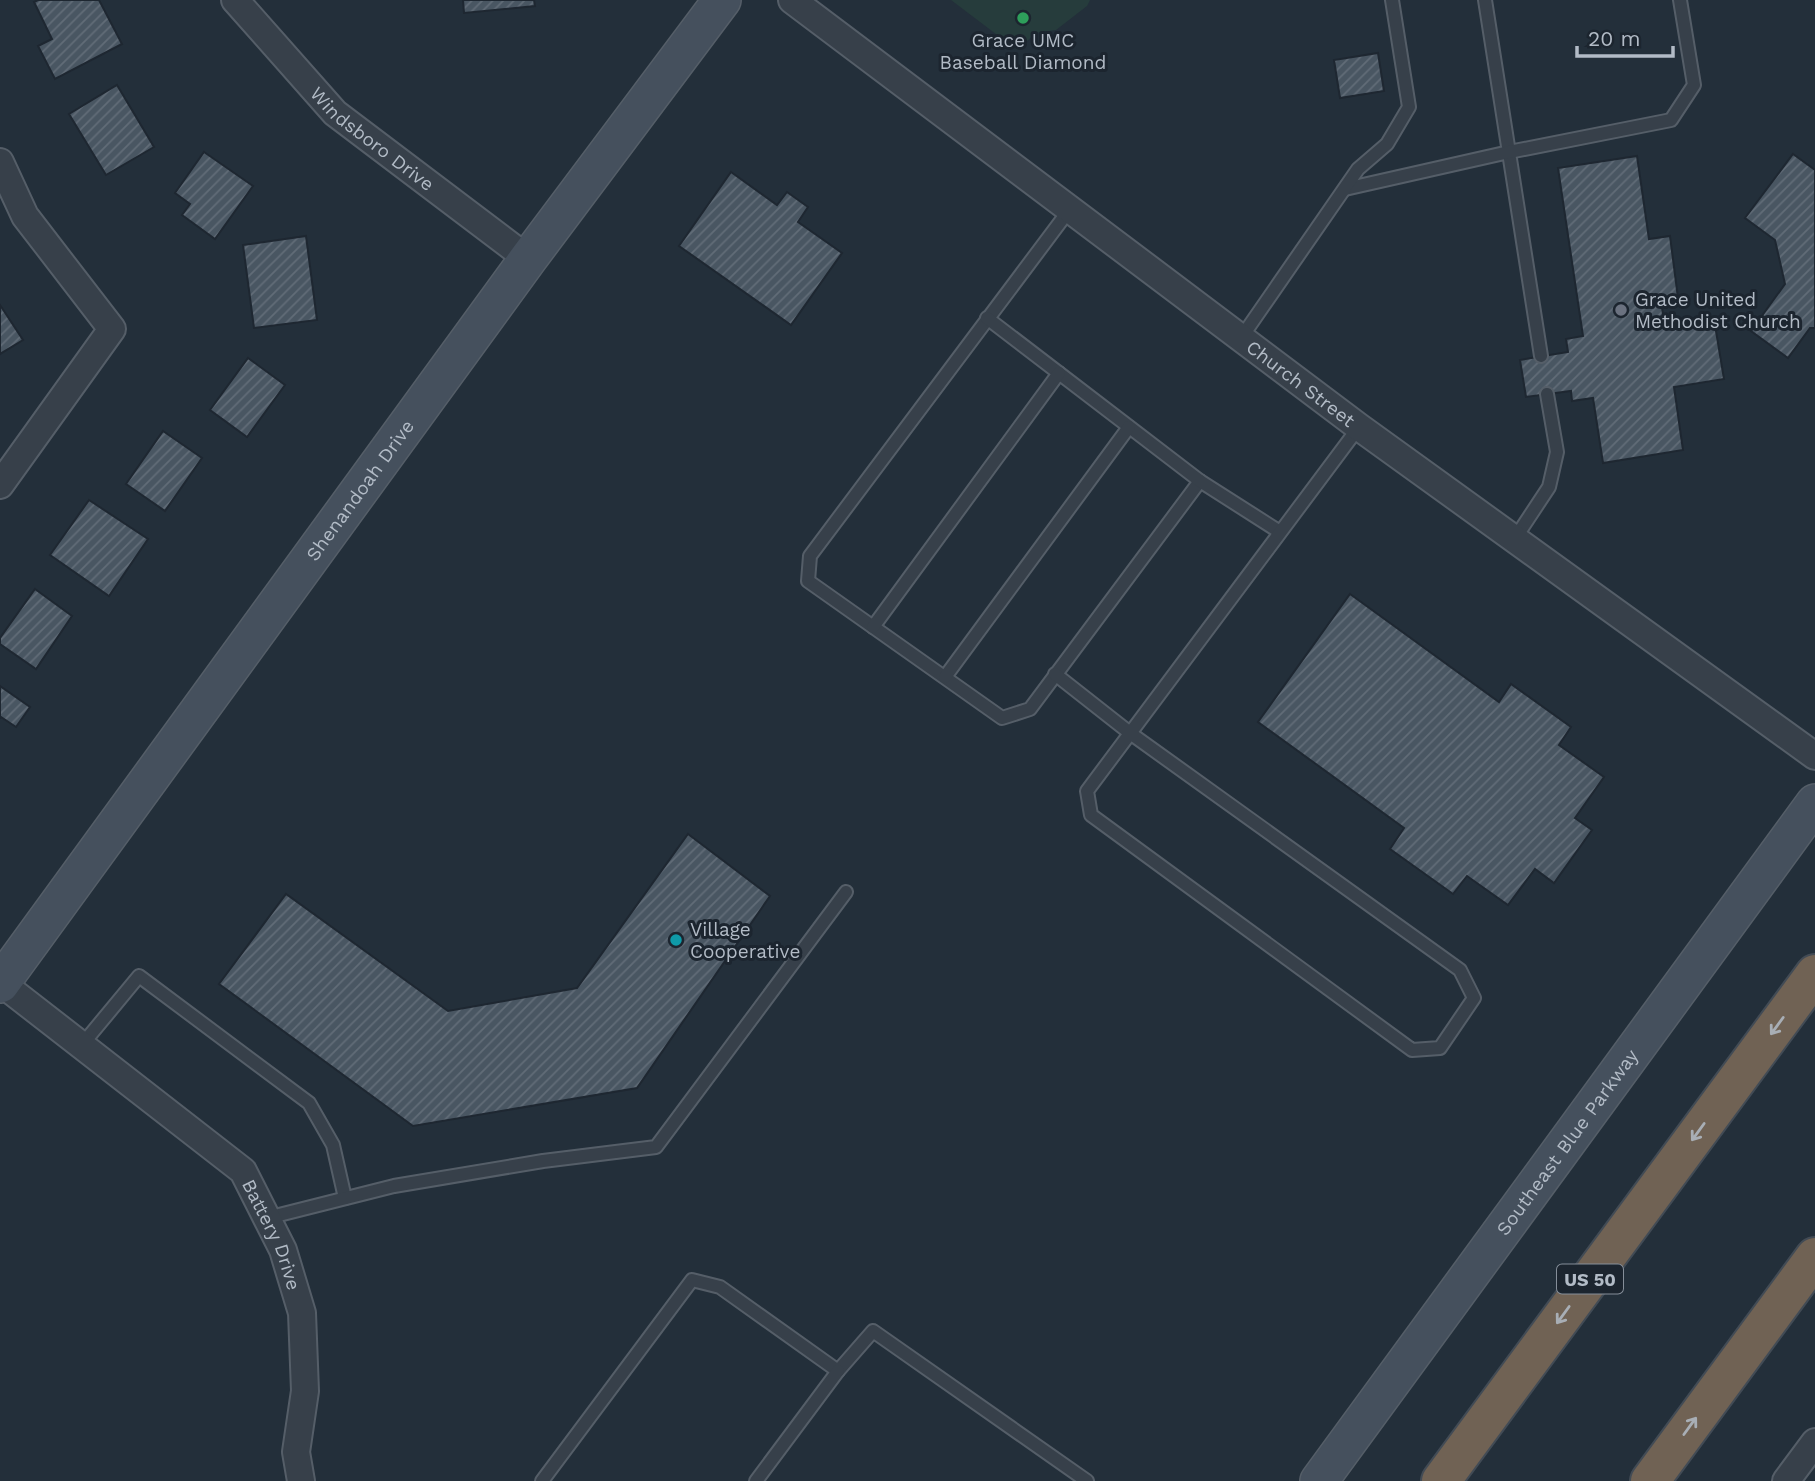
<svg xmlns="http://www.w3.org/2000/svg" width="1815" height="1481" font-family="'Work Sans',sans-serif">
<defs>
<pattern id="building-hatch" width="6" height="6" patternUnits="userSpaceOnUse" patternTransform="scale(1.75)"><rect width="6" height="6" fill="#495662"/><path d="M-1 1l2-2M0 6l6-6M5 7l2-2" fill="none" stroke="#616c77"/></pattern>
</defs>
<rect width="100%" height="100%" fill="#232f3a"/>
<path fill="#263c3c" d="M951,0H1090L1087,6L1056,30L1036,33L1017,50Z"/>
<g fill="url(#building-hatch)" stroke="#1e2731" stroke-width="2">
<path d="M38,0H99L122,44L55,79L38,46L52,39L34,2Z"/>
<path d="M463,0H534L535,6L464,13Z"/>
<path d="M1378,53L1384,91L1340,98L1334,60Z"/>
<path d="M117,85L154,147L106,175L69,114Z"/>
<path d="M204,152L253,186L215,239L182,215L190,204L175,193Z"/>
<path d="M1793,154L1815,170V328H1810L1788,358L1751,331L1785,284L1775,240L1745,218Z"/>
<path d="M1637,156L1649,239L1670,236L1678,298L1661,301L1665,327L1714,319L1724,379L1674,387L1683,450L1603,463L1593,398L1572,401L1571,391L1526,397L1520,360L1568,352L1566,339L1583,336L1558,168Z"/>
<path d="M731,172L777,205L787,192L808,207L798,222L842,253L791,325L679,246Z"/>
<path d="M306,236L317,320L254,328L243,245Z"/>
<path d="M0,305L23,340L0,354Z"/>
<path d="M248,358L285,385L247,437L210,410Z"/>
<path d="M163,431L202,458L165,511L126,484Z"/>
<path d="M89,500L148,539L109,596L50,555Z"/>
<path d="M35,589L72,616L36,669L0,644V638Z"/>
<path d="M1350,594L1499,702L1511,684L1571,727L1559,745L1604,777L1575,818L1592,830L1554,883L1535,869L1508,905L1467,876L1453,894L1390,849L1404,828L1258,722Z"/>
<path d="M0,686L30,707L16,727L1,717L0,718Z"/>
<path d="M688,834L770,896L637,1088L413,1126L219,984L286,894L448,1011L577,988Z"/>
</g>
<g fill="none" stroke-linecap="round" stroke-linejoin="round">
<g stroke="#555e68" stroke-width="16">
<g id="lane">
<path d="M1485,0L1541,356"/>
<path d="M1345,189L1509,152L1671,120L1694,85L1680,0"/>
<path d="M1070,209L810,556L808,581L1002,718L1030,709L1200,481"/>
<path d="M987,318L1200,481L1280,532"/>
<path d="M1241,338L1358,169L1387,144L1409,107L1392,0"/>
<path d="M1514,540L1549,487L1557,452L1547,394"/>
<path d="M873,627L1059,373"/>
<path d="M1055,674L1130,733L1460,970L1474,998L1440,1048L1412,1050L1091,815L1087,791L1359,427"/>
<path d="M945,677L1129,427"/>
<path d="M81,1046L139,976L309,1103L333,1145L345,1198"/>
<path d="M267,1218L394,1186L543,1161L656,1147L846,892"/>
<path d="M542,1481L692,1280L720,1287L838,1371L873,1331L1087,1481"/>
<path d="M756,1481L838,1371"/>
</g>
</g>
<g stroke="#555e68" stroke-width="30">
<g id="street">
<path id="s1" d="M235,0L335,113L528,259"/>
<path id="s2" d="M792,0L1359,427L1815,756"/>
<path d="M0,162L25,216L112,329L0,485"/>
<path id="s3" d="M0,982L243,1171L283,1250L302,1313L305,1391L296,1452L301,1481"/>
<path d="M1786,1481L1815,1442"/>
</g>
</g>
<g stroke="#555e68" stroke-width="40">
<g id="secondary">
<path id="s4" d="M0,984L528,259L722,0"/>
<path id="s5" d="M1319,1481L1815,803"/>
</g>
</g>
<g stroke="#424b55" stroke-width="42">
<g id="highway">
<path d="M1441,1481L1815,974"/>
<path d="M1650,1481L1815,1257"/>
</g>
</g>
<use href="#lane" stroke="#37404a" stroke-width="12"/>
<use href="#street" stroke="#37404a" stroke-width="26"/>
<use href="#secondary" stroke="#45505d" stroke-width="37"/>
<use href="#highway" stroke="#706254" stroke-width="38"/>
</g>
<defs><path id="oneway-shaft" d="M-6 0H5M1.5-3L5.5 0L1.5 3" fill="none" stroke-width="1.6" stroke-linecap="round" stroke-linejoin="round" transform="scale(1.75)"/></defs>
<g stroke="#a8aeb5">
<use href="#oneway-shaft" transform="translate(1777 1026) rotate(126)"/>
<use href="#oneway-shaft" transform="translate(1698 1132) rotate(126)"/>
<use href="#oneway-shaft" transform="translate(1563 1315) rotate(126)"/>
<use href="#oneway-shaft" transform="translate(1690 1426) rotate(-54)"/>
</g>
<circle fill="#2e9e5b" stroke="#1c252f" stroke-width="2.5" cx="1023" cy="18" r="7"/>
<circle fill="#6b7280" stroke="#1c252f" stroke-width="2.5" cx="1621" cy="310" r="7"/>
<circle fill="#0f9aa8" stroke="#1c252f" stroke-width="2.5" cx="676" cy="940" r="7"/>
<g text-anchor="middle" dominant-baseline="central" stroke-width="6" stroke-linejoin="round" paint-order="stroke">
<rect fill="#1c252f" stroke="#858e99" stroke-width="2" x="1557" y="1264.5" width="66" height="29" rx="5"/>
<g font-size="18" font-weight="bold" fill="#b2bbc6">
<text x="1590" y="1279">US 50</text>
</g>
<g font-size="19" fill="#b2bbc6" stroke="#1c252f" text-anchor="start">
<text x="1023" y="40" text-anchor="middle">Grace UMC<tspan x="1023" dy="22">Baseball Diamond</tspan></text>
<text x="1635" y="299">Grace United<tspan x="1635" dy="22">Methodist Church</tspan></text>
<text x="690" y="929">Village<tspan x="690" dy="22">Cooperative</tspan></text>
</g>
<g font-size="19" fill="#b2bbc6" stroke="#1c252f">
<text stroke="none"><textPath href="#s1" startOffset="196">Windsboro Drive</textPath></text>
<text stroke="none"><textPath href="#s2" startOffset="637">Church Street</textPath></text>
<text stroke="none"><textPath href="#s4" startOffset="611">Shenandoah Drive</textPath></text>
<text stroke="none"><textPath href="#s5" startOffset="420">Southeast Blue Parkway</textPath></text>
<text stroke="none"><textPath href="#s3" startOffset="378">Battery Drive</textPath></text>
</g>
</g>
<path d="M1577 46v10h96v-10" fill="none" stroke="#b2bbc6" stroke-width="3.5"/>
<text x="1588" y="46" font-size="21" fill="#b2bbc6" stroke="#1c252f" stroke-width="5" paint-order="stroke">20 m</text>
</svg>
